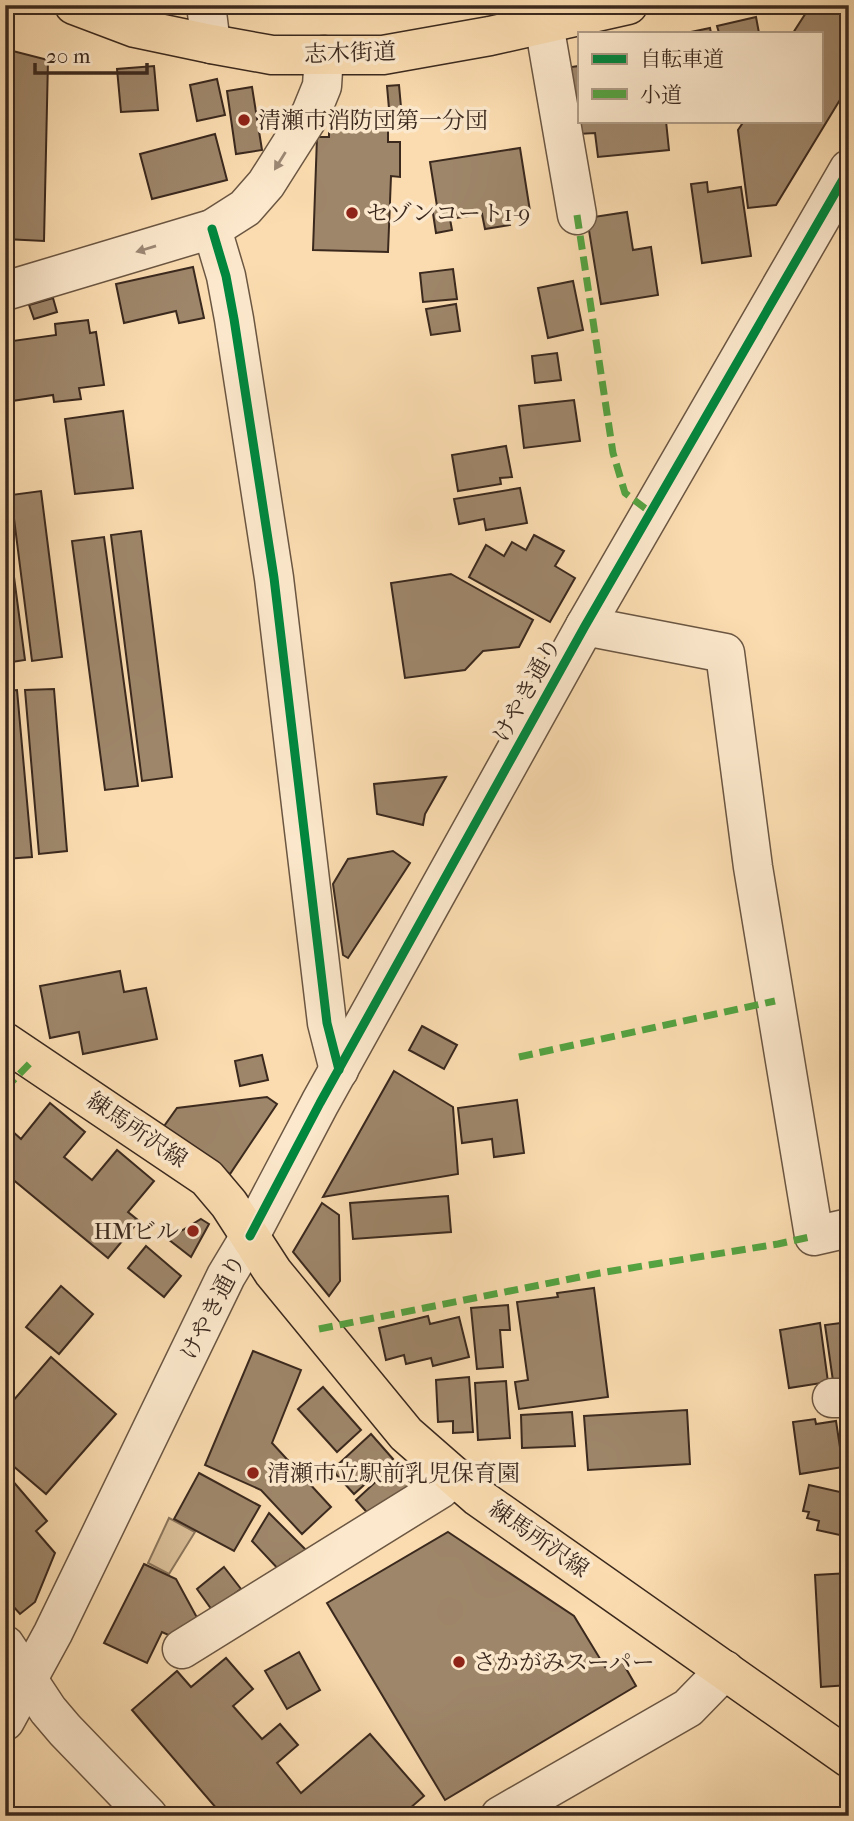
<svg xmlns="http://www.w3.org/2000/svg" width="854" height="1821" font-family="'IM FELL French Canon','Noto Serif JP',serif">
<rect width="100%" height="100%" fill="#fadcb0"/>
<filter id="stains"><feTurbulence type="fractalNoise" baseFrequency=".00286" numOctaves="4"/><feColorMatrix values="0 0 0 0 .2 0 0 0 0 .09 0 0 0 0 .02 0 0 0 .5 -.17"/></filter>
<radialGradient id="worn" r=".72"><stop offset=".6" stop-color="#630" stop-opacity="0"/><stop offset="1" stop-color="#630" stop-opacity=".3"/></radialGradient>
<path fill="#dabe97" stroke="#8a745a" stroke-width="2" d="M169,1518L195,1532L169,1574L148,1563Z"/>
<g fill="#9e866a" stroke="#3b291e" stroke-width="2">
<path d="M811,5H817L824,9L826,5H841L849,9V85L776,205L748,208L738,130L744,121H821V33H793Z"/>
<path d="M756,17L759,33H719L717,26Z"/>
<path d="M710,28L711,33H686Z"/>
<path d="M5,49L48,60L44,241L5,239Z"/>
<path d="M154,66L158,110L121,112L117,69Z"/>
<path d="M579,66V121H666L669,150L598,157L595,133L578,134L571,67Z"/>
<path d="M217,79L225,115L197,121L190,85Z"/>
<path d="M399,85L402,118L390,120L387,86Z"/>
<path d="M252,87L262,150L236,154L227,91Z"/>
<path d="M329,124L388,125V142H400V177L391,176L388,252L313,250L317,137H329Z"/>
<path d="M215,134L227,180L152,199L140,154Z"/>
<path d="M520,148L530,211L508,214L510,225L485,229L482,214L450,219L452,230L436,233L432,207L437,206L430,162Z"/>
<path d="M707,182L708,192L741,187L751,256L702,263L691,184Z"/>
<path d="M627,212L633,250L651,247L658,295L601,304L587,218Z"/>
<path d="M193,267L204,318L179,323L176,311L124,323L116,284Z"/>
<path d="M453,269L457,299L423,302L420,273Z"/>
<path d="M573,281L583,330L548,338L538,288Z"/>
<path d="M53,298L57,312L34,319L29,305Z"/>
<path d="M456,304L460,331L431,335L426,309Z"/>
<path d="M88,320L90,333L96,332L104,385L79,388L81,399L54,402L53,395L5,402V342L56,335L55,324Z"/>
<path d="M557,353L561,380L535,383L532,356Z"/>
<path d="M574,400L580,441L524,448L519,406Z"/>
<path d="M123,411L133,488L75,494L65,419Z"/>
<path d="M506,446L512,477L500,478L501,484L458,491L452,455Z"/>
<path d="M520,488L527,523L486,530L484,519L459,524L454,499Z"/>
<path d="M41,491L62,657L32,661L11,495Z"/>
<path d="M5,509L25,660L5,663Z"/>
<path d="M141,531L172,777L142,781L111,535Z"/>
<path d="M534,535L564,551L555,566L575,578L550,622L469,577L486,545L504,556L512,542L526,550Z"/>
<path d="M104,537L138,786L105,790L72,541Z"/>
<path d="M451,574L533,620L519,647L483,651L465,670L405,678L391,583Z"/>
<path d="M54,689L67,851L39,854L25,690Z"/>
<path d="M17,690L32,857L5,859V691Z"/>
<path d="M446,777L425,814L423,825L377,814L374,784Z"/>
<path d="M393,851L410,863L348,958L343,955L333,884L348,859Z"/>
<path d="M120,971L124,992L146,988L157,1039L83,1054L79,1032L50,1038L40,986Z"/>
<path d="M422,1026L457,1045L444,1069L409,1050Z"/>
<path d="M262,1055L268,1080L240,1086L235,1061Z"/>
<path d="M394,1071L453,1107L458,1174L323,1197Z"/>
<path d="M267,1097L277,1104L230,1174L162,1129L177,1108Z"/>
<path d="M517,1100L524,1153L494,1157L492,1139L462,1143L458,1108Z"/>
<path d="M50,1103L85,1132L64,1157L92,1180L117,1150L154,1181L128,1212L139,1221L108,1258L5,1173V1140L12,1131L21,1139Z"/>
<path d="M448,1196L451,1232L353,1239L350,1203Z"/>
<path d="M322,1203L339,1215L340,1281L329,1296L293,1252Z"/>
<path d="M201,1219L209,1224L191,1257L168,1239Z"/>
<path d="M146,1246L181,1276L164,1297L128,1268Z"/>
<path d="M61,1286L93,1314L59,1354L26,1327Z"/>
<path d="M594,1288L608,1397L519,1409L515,1382L528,1380L517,1302L558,1297L557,1293Z"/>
<path d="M508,1305L510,1330H500L503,1367L477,1369L471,1308Z"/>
<path d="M428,1316L430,1324L459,1317L469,1357L433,1366L431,1358L406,1364L404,1355L386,1360L379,1328Z"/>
<path d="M849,1322V1386L834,1388L825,1325Z"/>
<path d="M820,1323L828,1382L789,1388L780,1330Z"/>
<path d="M5,1334L13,1348L5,1352Z"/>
<path d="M253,1351L301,1370L272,1443L331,1507L302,1534L261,1490L205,1465Z"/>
<path d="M51,1357L116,1414L46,1494L5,1459V1410Z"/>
<path d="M469,1377L473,1432L453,1433V1421L438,1422L436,1380Z"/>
<path d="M506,1381L510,1438L478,1440L475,1383Z"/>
<path d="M323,1387L361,1430L337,1452L298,1409Z"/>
<path d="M687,1410L690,1464L588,1470L584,1416Z"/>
<path d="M572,1412L575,1446L522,1448L521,1415Z"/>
<path d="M815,1419L816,1424L836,1421L843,1467L800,1474L793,1422Z"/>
<path d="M371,1434L393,1459L354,1494L332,1470Z"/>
<path d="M396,1463L412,1478L409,1494L372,1518L356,1500Z"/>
<path d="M5,1472L47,1521L36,1531L55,1553L35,1602L20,1614L12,1605L7,1610L5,1608Z"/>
<path d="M199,1473L260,1506L234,1551L174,1519Z"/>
<path d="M809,1485L849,1494V1537L817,1530L819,1521L807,1518L809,1512L803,1511Z"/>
<path d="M269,1513L311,1555L301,1565L290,1559L282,1573L252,1541Z"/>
<path d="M448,1532L574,1616L605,1667L620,1658L636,1686L445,1800L327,1603Z"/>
<path d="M144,1564L176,1579L201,1625L182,1641L162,1632L147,1663L104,1643Z"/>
<path d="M224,1567L241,1589L212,1610L197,1589Z"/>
<path d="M849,1573V1685L821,1687L815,1575Z"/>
<path d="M299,1652L320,1690L287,1709L265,1671Z"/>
<path d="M226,1658L253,1689L233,1706L262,1739L280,1724L298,1745L277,1763L301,1793L370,1734L424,1796L401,1816H223L132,1710L177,1671L191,1687Z"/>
</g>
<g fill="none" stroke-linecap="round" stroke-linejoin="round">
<g stroke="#6b5642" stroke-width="41">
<g id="minor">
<path d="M206,5L211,44"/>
<path d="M544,24L577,215"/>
<path d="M212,229L226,276L234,319L274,578L327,1023L339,1070"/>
<path d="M5,291L212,229L245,208L266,184L311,113L322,86L324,55"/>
<path d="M585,626L725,653L753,867L814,1236L849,1228"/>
<path d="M832,1398H849"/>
<path d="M5,1645L48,1710L65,1730L148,1816"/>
<path d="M182,1649L440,1489L454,1476"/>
<path d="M5,1721L53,1633L226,1276L250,1236L320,1103L585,626L849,169"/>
<path d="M500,1816L688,1708L725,1670"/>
</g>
</g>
<g stroke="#3b291e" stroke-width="41">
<g id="major">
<path d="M74,5L135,28L211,44L272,55H383L490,36L628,5"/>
<path d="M5,1042L207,1178L229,1204L273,1272L406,1434L478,1497L849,1758"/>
</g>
</g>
<use href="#minor" stroke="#fce8cc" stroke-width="38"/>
<use href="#major" stroke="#fadcb0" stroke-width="38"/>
<g stroke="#54a341" stroke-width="7" stroke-dasharray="14 7" stroke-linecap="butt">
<path d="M577,215L613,453L625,493L650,512"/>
<path d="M519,1057L775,1001"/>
<path d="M5,1089L33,1060"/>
<path d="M319,1329L600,1273L778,1244L814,1236"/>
</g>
<g stroke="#fce8cc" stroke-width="13">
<g id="cycleway">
<path d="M212,229L226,276L234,319L274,578L327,1023L339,1070"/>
<path d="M250,1236L320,1103L585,626L849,169"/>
</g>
</g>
<use href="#cycleway" stroke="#00873e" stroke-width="9"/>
</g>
<defs><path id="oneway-solid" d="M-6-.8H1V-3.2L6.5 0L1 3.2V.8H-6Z" transform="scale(1.75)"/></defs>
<g fill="#9c8875">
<use href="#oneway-solid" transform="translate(280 161) rotate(122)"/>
<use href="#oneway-solid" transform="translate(146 249) rotate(163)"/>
</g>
<g fill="#8f2418" stroke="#fce8cc" stroke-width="2.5">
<circle cx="244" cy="120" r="7"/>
<circle cx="352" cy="213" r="7"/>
<circle cx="193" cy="1231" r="7"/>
<circle cx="253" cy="1473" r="7"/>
<circle cx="459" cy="1662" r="7"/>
</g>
<g text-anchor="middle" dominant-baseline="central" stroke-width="7" stroke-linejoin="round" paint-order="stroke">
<g font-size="23" fill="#3b291e" stroke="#fce8cc">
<text transform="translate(350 53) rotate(-2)">志木街道</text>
<text transform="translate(527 690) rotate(-61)">けやき通り</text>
<text transform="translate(137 1130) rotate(34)">練馬所沢線</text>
<text transform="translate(213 1307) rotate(-63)">けやき通り</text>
<text transform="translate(539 1539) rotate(35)">練馬所沢線</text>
</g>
<g font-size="23" fill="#3b291e" stroke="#fce8cc" text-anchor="start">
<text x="258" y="120">清瀬市消防団第一分団</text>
<text x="366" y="213">セゾンコート1-9</text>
<text x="179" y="1231" text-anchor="end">HMビル</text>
<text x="267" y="1473">清瀬市立駅前乳児保育園</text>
<text x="473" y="1662">さかがみスーパー</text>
</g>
</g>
<rect width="854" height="1821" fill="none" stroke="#fadcb0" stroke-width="28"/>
<rect x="7" y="7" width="840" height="1807" fill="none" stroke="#3b291e" stroke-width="3.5"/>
<rect x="14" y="14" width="826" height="1793" fill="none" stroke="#3b291e" stroke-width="2"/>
<rect x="578" y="32" width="245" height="91" fill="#fce8cc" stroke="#af9c86" stroke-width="2"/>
<rect x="592" y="54" width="35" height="10" fill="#00873e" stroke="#af9c86" stroke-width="2"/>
<text x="640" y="66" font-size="21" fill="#3b291e">自転車道</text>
<rect x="592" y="89" width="35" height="10" fill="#54a341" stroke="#af9c86" stroke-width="2"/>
<text x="640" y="102" font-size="21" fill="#3b291e">小道</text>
<path d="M35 63v10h112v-10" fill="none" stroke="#3b291e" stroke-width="3.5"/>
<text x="46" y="63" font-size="21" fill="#3b291e" stroke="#fce8cc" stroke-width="5" paint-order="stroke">20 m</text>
<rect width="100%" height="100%" filter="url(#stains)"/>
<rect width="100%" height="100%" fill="url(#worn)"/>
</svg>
